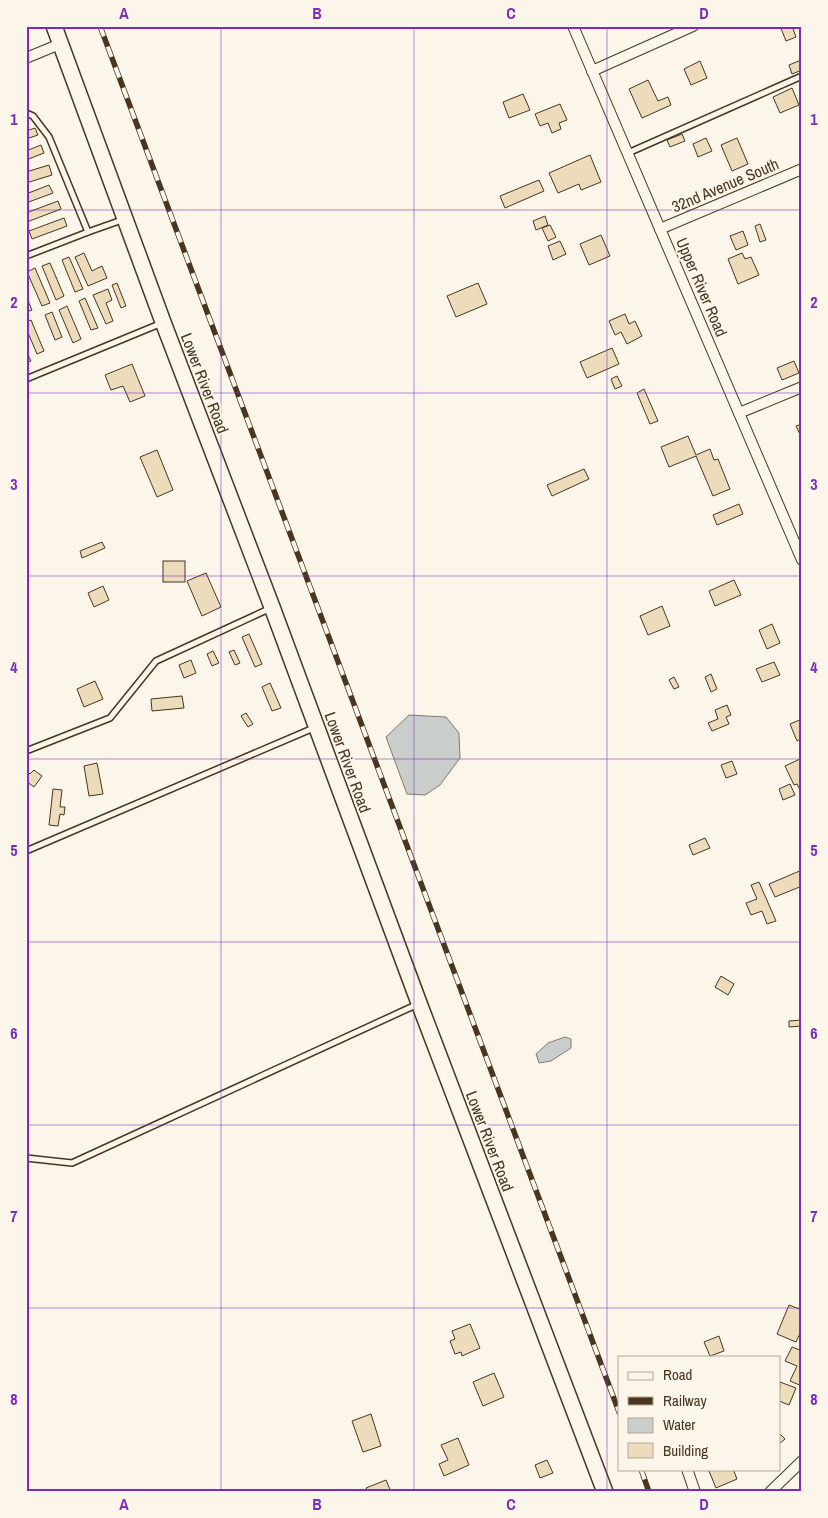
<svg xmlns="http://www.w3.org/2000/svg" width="828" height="1518" font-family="'Archivo Narrow',sans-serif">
<rect width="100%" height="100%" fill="#fbf6e9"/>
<g fill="#c9cecd" stroke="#887966">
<path d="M409,715L446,717L459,733L460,758L440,785L425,795L407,794L386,737Z"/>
<path d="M565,1037L571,1039V1048L551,1061L539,1063L536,1054L548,1043Z"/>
</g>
<g fill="#ecdcbc" stroke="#4a3520">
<path d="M780,26H792L796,37L786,41Z"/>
<path d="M801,60L802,70L792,74L789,65Z"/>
<path d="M700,61L707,78L691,85L684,69Z"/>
<path d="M648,80L658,101L668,97L671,105L642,118L629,89Z"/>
<path d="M792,88L799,105L780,113L773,97Z"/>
<path d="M523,94L530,110L509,118L503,102Z"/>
<path d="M560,104L567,120L559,123L561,129L552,133L548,123L540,126L535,114Z"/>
<path d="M35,128L38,135L26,139V131Z"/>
<path d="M682,134L685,141L670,147L667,140Z"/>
<path d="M706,138L712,151L698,157L693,144Z"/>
<path d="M737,138L748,164L732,171L721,145Z"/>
<path d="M41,145L44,153L26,160V151Z"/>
<path d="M590,155L601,182L581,190L579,184L558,193L549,173Z"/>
<path d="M49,165L52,175L26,183V172Z"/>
<path d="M539,180L544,191L505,208L500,196Z"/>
<path d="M49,185L53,193L26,203V194Z"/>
<path d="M58,201L61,209L27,222L26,213Z"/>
<path d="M545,216L548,225L536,230L533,221Z"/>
<path d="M64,218L67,226L32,239L29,231Z"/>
<path d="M760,224L766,240L760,242L755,226Z"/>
<path d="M550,225L556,237L548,241L542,228Z"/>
<path d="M743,231L748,245L736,250L730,236Z"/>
<path d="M601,235L610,256L589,265L580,244Z"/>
<path d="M560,241L566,254L553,260L548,246Z"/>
<path d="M84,253L92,271L102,266L107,278L88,286L75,257Z"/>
<path d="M742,253L745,259L751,257L759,275L738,284L728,259Z"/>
<path d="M69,257L83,289L75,292L62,260Z"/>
<path d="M50,263L64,296L56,300L42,266Z"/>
<path d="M35,268L50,303L42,306L27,272Z"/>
<path d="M117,283L126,306L121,308L112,285Z"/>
<path d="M478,283L487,304L456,317L447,296Z"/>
<path d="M108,289L112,300L106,303L113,321L106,324L93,295Z"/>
<path d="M26,296L32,310L26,312Z"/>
<path d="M85,298L98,328L91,330L79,301Z"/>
<path d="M67,306L81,339L73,343L59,310Z"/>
<path d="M52,312L62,337L55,340L45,315Z"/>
<path d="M625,314L629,324L635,321L642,336L627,344L621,332L615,335L609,321Z"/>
<path d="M31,320L44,351L37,354L26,328V322Z"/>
<path d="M612,348L619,364L587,378L580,362Z"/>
<path d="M26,351L31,361L26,363Z"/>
<path d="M794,361L799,373L782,380L777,368Z"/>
<path d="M132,364L145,396L130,402L123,386L111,390L105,375Z"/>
<path d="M617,376L622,386L615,389L611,379Z"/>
<path d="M644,389L658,421L650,424L637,393Z"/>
<path d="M802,424V439L796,426Z"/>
<path d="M688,436L696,455L710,449L714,460L718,459L730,489L713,496L696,456L669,467L661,447Z"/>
<path d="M157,450L173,490L157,497L140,457Z"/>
<path d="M584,469L589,479L552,496L547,485Z"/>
<path d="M739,504L743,514L717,525L713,515Z"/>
<path d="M102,542L105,548L82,558L80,551Z"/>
<rect x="163" y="561" width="22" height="21"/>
<path d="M206,573L221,607L202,616L187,581Z"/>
<path d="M734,580L741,595L715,606L709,591Z"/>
<path d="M103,586L109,600L94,607L88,593Z"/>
<path d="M662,606L670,626L648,635L640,616Z"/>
<path d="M772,624L780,643L767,649L759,630Z"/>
<path d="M249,634L262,664L255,667L242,637Z"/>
<path d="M234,650L240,663L235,665L229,652Z"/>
<path d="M213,651L219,663L212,666L207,654Z"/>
<path d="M191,660L196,673L184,678L179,665Z"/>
<path d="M774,662L780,675L762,682L756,669Z"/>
<path d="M711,674L717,689L711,692L705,677Z"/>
<path d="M674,677L679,687L674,689L669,680Z"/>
<path d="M95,681L103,699L84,707L77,689Z"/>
<path d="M270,683L281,708L272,711L262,687Z"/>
<path d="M182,696L184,708L152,711L151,699Z"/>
<path d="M727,705L731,715L726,717L729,724L712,731L708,723L718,719L715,710Z"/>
<path d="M246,713L253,724L248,727L241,716Z"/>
<path d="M802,719V738L797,741L790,724Z"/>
<path d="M800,759L802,763V789L800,790L797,784L794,785L785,766Z"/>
<path d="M732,761L737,774L726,778L721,765Z"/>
<path d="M97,763L103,794L89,796L84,766Z"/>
<path d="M34,770L42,776L34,787L26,781V771L30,774Z"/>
<path d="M790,784L795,795L783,800L779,789Z"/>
<path d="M53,789L62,790L60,807H65L64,815L60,814L58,826L49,825Z"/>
<path d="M705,838L710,848L693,855L689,845Z"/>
<path d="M802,870V886L775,897L769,884Z"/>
<path d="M759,882L776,921L767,924L762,911L751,915L746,903L757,899L751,885Z"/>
<path d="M721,976L734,984L728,995L715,987Z"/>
<path d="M802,1020V1026L789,1027V1021Z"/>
<path d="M789,1305L802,1310V1329L796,1342L777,1334Z"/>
<path d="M470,1324L480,1348L462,1356L461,1352L455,1354L450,1341L455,1339L452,1331Z"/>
<path d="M719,1336L724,1351L710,1356L704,1342Z"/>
<path d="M792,1347L802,1351V1386L790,1381L797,1366L785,1361Z"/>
<path d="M494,1373L504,1397L483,1406L473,1382Z"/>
<path d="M780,1382L796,1388L789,1405L779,1401Z"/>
<path d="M371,1414L381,1446L363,1452L352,1421Z"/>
<path d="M779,1433L785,1439L779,1444Z"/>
<path d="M458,1438L469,1465L444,1476L439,1464L448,1460L441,1445Z"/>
<path d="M547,1460L553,1473L540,1478L535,1465Z"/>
<path d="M714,1469H733L737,1479L716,1488L709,1471Z"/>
<path d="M386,1480L391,1492H368L366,1488Z"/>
</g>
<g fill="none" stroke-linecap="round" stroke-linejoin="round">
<g stroke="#4a3520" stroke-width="8">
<g id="lane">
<path d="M26,113L33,116L49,137L88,232"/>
<path d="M628,153L802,76"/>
<path d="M26,256L88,232L122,220"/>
<path d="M26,379L162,323"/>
<path d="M26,751L110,718L156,661L271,608"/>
<path d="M26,851L316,727"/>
<path d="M26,1158L72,1163L418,1004"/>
</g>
</g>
<g stroke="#4a3520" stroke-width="12">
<g id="street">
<path d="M573,26L802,560"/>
<path d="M26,58L60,44"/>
<path d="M592,71L693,26"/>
<path d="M660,229L802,169"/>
<path d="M739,413L802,387"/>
<path d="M687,1469L695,1492"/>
<path d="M770,1492L802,1461"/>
</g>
</g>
<g stroke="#4a3520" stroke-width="18">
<path id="secondary" d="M54,26L163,322L272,607L419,1003L605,1492"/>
</g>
<use href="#lane" stroke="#fbf6e9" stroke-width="5"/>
<use href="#street" stroke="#fbf6e9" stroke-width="10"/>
<use href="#secondary" stroke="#fbf6e9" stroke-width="15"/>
<g stroke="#4a3520" stroke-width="5.5">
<g id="rail">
<path d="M100,26L619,1412"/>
<path d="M641,1469L649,1492"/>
</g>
</g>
<use href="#rail" stroke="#fbf6e9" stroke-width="4" stroke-dasharray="11" stroke-linecap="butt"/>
</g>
<path fill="none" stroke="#7b2cbf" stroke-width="1" stroke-opacity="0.55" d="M221,26V1492M414,26V1492M607,26V1492M26,210H802M26,393H802M26,576H802M26,759H802M26,942H802M26,1125H802M26,1308H802"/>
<g text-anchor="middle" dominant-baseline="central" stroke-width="4" stroke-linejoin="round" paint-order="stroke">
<g font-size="16" fill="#4a3520" stroke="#fbf6e9">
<text transform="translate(725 185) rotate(-23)">32nd Avenue South</text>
<text transform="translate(702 287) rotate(67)">Upper River Road</text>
<text transform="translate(205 383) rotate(69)">Lower River Road</text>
<text transform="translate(348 762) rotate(70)">Lower River Road</text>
<text transform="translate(490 1141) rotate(69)">Lower River Road</text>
</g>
</g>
<rect width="828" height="1518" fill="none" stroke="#fbf6e9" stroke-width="55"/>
<rect x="618" y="1356" width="162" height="115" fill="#fbf6e9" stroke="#b4a999"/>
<rect x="628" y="1372" width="25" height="8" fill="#fbf6e9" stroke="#b4a999"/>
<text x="663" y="1380" font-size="15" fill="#4a3520">Road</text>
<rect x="628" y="1397" width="25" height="8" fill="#4a3520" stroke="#b4a999"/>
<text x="663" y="1406" font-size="15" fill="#4a3520">Railway</text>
<rect x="628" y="1418" width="25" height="15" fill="#c9cecd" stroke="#b4a999"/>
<text x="663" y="1430" font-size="15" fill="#4a3520">Water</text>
<rect x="628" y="1443" width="25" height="15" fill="#ecdcbc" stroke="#b4a999"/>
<text x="663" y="1456" font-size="15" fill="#4a3520">Building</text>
<rect x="28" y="28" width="772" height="1462" fill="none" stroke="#7b2cbf" stroke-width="2"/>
<g font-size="16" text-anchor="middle" font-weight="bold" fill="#7b2cbf">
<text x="124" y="19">A</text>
<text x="317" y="19">B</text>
<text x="511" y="19">C</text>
<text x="704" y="19">D</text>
<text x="14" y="125">1</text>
<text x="814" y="125">1</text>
<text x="14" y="308">2</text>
<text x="814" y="308">2</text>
<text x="14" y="490">3</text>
<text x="814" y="490">3</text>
<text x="14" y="673">4</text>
<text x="814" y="673">4</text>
<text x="14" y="856">5</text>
<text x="814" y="856">5</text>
<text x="14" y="1039">6</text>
<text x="814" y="1039">6</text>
<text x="14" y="1222">7</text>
<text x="814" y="1222">7</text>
<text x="14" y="1405">8</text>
<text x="814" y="1405">8</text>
<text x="124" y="1510">A</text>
<text x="317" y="1510">B</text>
<text x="511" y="1510">C</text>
<text x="704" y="1510">D</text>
</g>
</svg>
